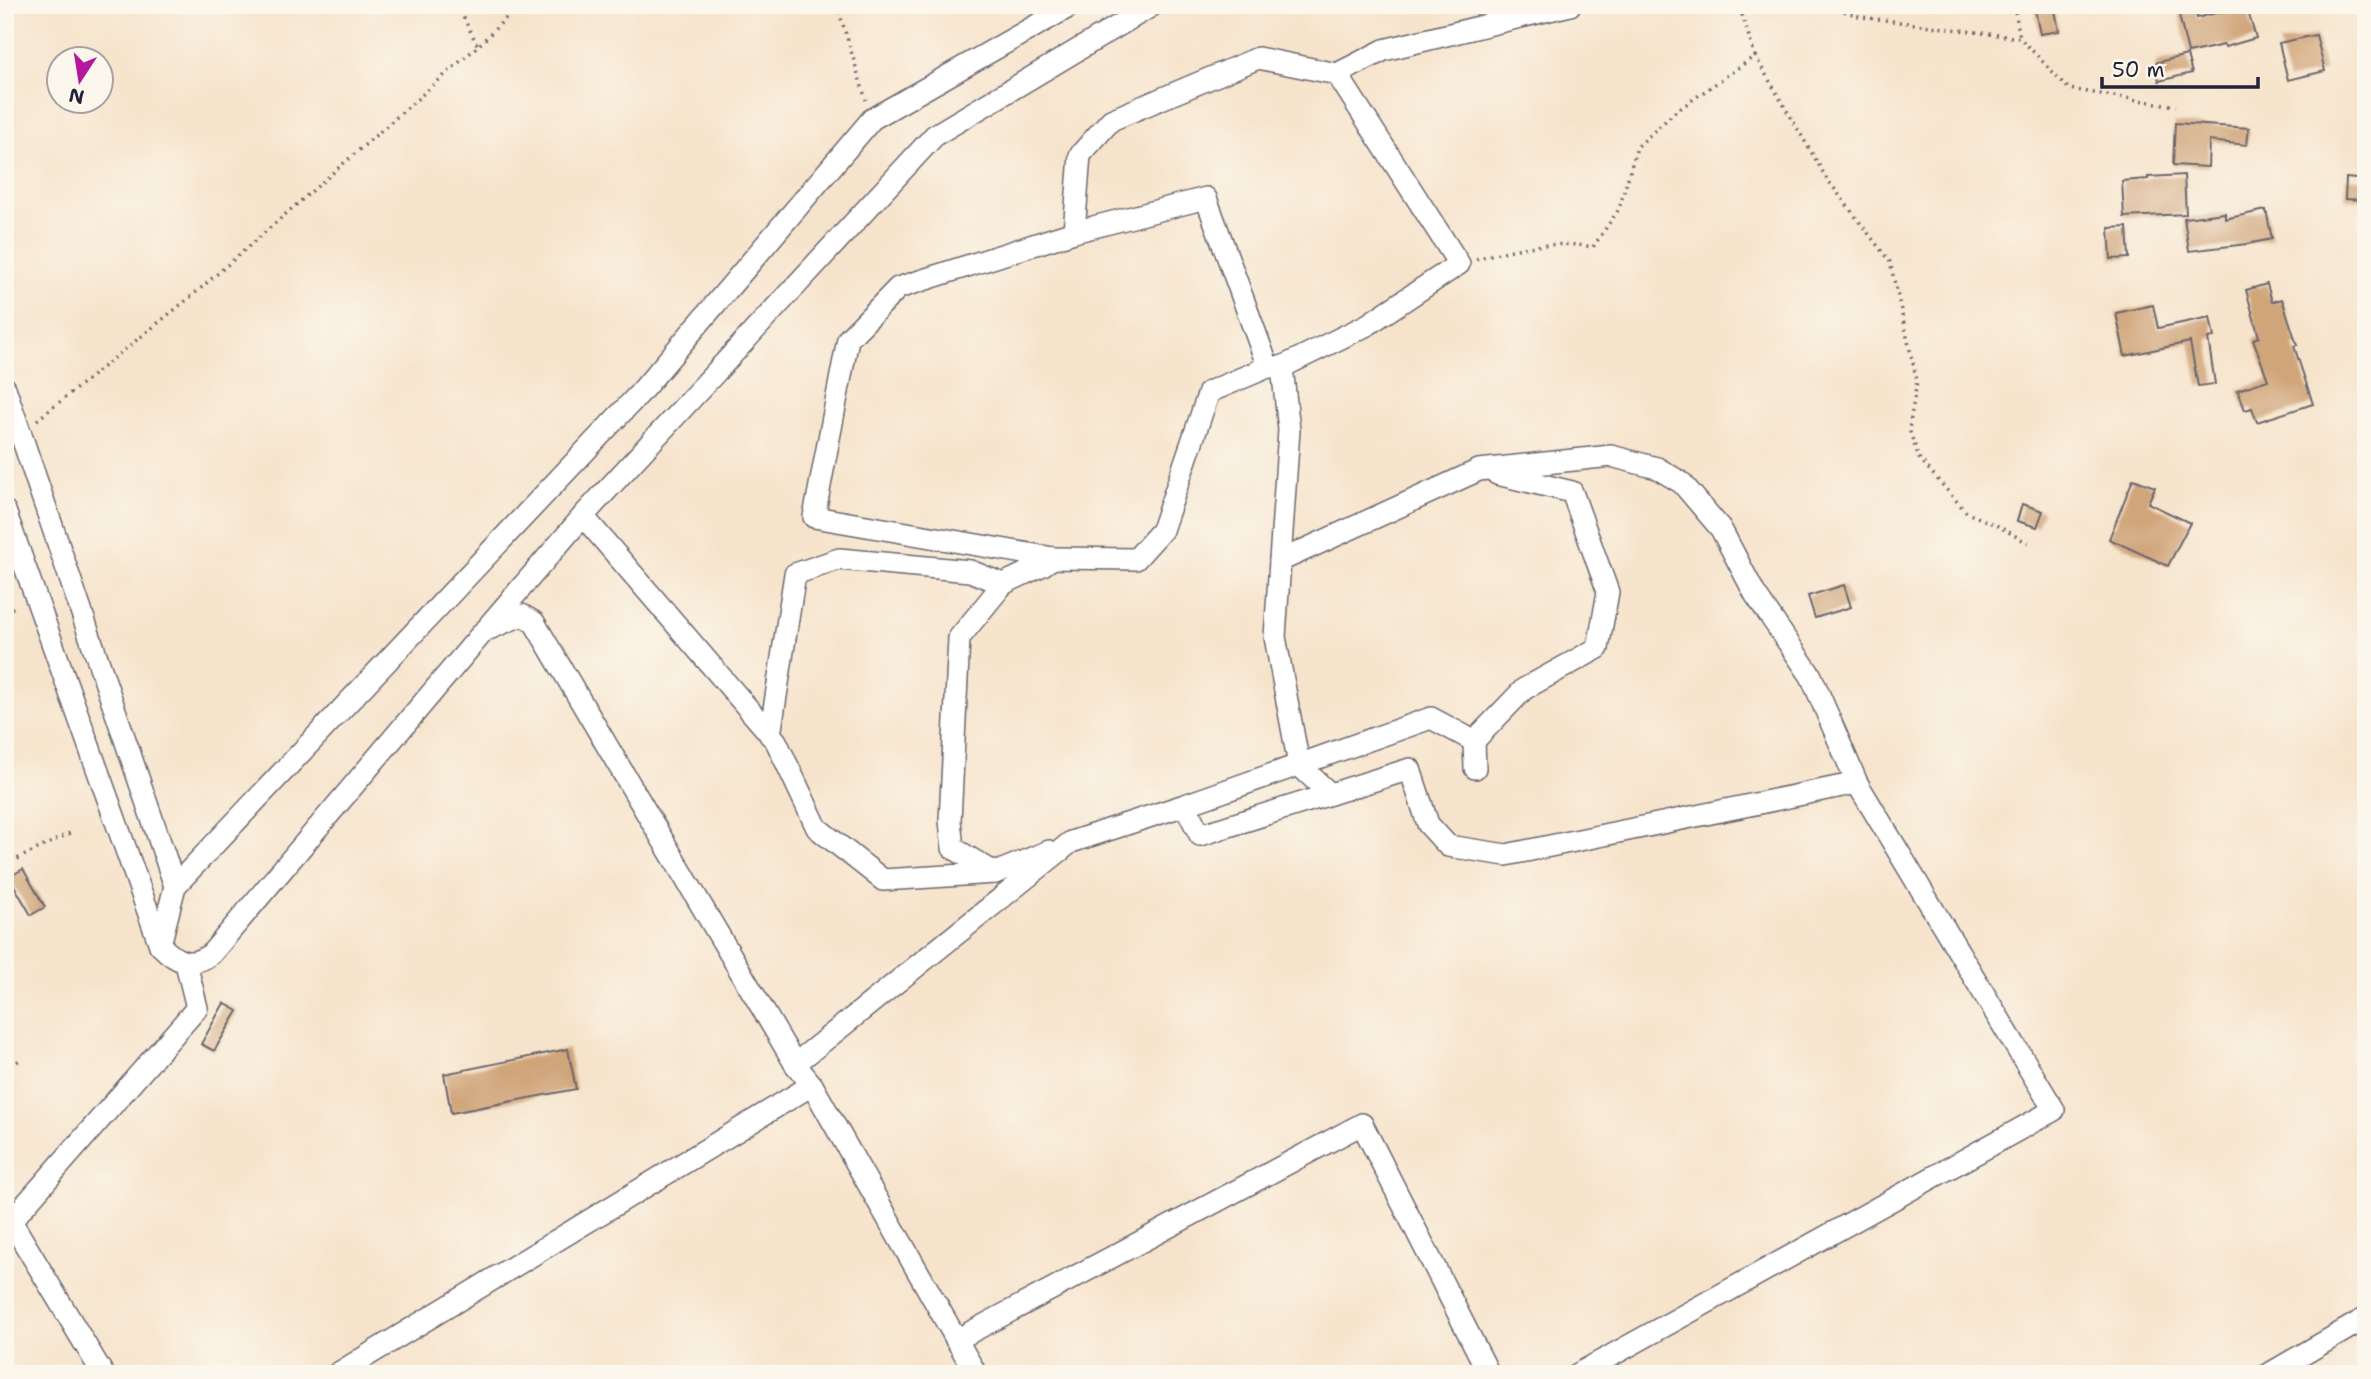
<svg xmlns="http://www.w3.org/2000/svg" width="2371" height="1379" font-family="'Shantell Sans',sans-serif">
<rect width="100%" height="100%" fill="#fbf7ec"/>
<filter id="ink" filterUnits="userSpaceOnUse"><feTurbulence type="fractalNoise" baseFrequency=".0143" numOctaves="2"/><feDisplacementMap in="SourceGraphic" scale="14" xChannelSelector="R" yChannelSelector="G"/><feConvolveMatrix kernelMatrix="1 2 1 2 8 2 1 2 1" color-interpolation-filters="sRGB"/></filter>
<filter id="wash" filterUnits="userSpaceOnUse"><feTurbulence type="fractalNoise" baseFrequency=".00686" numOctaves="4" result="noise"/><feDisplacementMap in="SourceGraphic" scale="28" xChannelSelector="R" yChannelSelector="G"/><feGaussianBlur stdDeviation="1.57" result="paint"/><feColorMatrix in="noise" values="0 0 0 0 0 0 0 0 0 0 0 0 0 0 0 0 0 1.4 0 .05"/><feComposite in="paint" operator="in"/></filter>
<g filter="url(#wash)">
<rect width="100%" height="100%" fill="#f6e3cb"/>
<g id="blocks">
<g fill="#d0a57a">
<path d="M2034,5H2054L2059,31L2040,34Z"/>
<path d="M2246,5L2256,38L2225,47L2224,45L2188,53L2179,15L2196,11L2197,18Z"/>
<path d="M2316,35L2325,71L2288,80L2279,43Z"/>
<path d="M2187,55L2192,73L2159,81L2155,63Z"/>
<path d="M2175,123L2249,128L2247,145L2209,141L2208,167L2173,165Z"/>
<path d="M2184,175L2186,214L2124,217L2122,181L2148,179V177Z"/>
<path d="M2346,178L2366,180V200L2345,199Z"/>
<path d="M2266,210L2272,239L2247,244L2189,251L2184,218L2225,213V219Z"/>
<path d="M2127,227L2129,258L2111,259L2109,228Z"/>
<path d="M2267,284L2272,302L2282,299L2297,345L2294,346L2313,404L2257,422L2252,408L2245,410L2238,390L2268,380L2253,339L2259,337L2246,290Z"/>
<path d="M2153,305L2158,328L2210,317L2214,337L2208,338L2215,384L2198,386L2190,342L2125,356L2116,313Z"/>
<path d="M2133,479L2155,487L2148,503L2190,523L2168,566L2109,539Z"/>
<path d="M2022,504L2043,511L2037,527L2017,521Z"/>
<path d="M1844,585L1851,607L1815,618L1808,596Z"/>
<path d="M23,869L45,907L31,915L9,877Z"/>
<path d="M224,1003L238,1011L214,1051L201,1044Z"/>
<path d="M568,1049L576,1089L451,1113L444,1074Z"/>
</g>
</g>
</g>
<g filter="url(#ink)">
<use href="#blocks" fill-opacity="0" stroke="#6c666d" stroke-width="2"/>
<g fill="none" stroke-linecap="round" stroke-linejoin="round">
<g stroke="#6c666d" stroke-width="24">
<g id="street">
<path d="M1337,74L1384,50L1570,5"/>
<path d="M1074,232L1080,155L1111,120L1258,58L1337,74L1459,264L1367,325L1282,367"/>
<path d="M5,388L175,886"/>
<path d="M5,511L160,945"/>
<path d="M583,516L776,741L817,828L883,880L995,873L1049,851"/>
<path d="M1053,558L814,517L848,339L898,288L1074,232L1206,198L1268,367"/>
<path d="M490,624L583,516L935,135L1153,5"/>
<path d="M770,735L795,574L839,559L970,571L1003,584L1043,565L1053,558L1136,559L1162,530L1209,392L1268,367H1282L1289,430L1280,561"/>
<path d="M1474,741L1524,689L1598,648L1608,592L1572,492L1497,474"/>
<path d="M1330,794L1299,765L1275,637L1280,561L1479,470L1611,456L1657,468L1682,483L1721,529L1755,594L1811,676L1857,783"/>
<path d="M1185,805L1431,718L1474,741L1475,768"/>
<path d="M995,873L953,848L950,821L959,638L1003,584"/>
<path d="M795,1064L1071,842L1185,805L1200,835L1410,769L1428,824L1448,846L1506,855L1857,783L2054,1110L1578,1374"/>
<path d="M11,1221L103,1374"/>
<path d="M5,1228L197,1008L186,963"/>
<path d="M956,1340L1362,1124L1489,1374"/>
<path d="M337,1374L812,1085"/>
<path d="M976,1374L812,1085L795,1064L534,622L522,615L484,631L211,954C191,968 177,963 160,945L175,886L640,393L872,119L1072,5"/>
<path d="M2269,1374L2366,1318"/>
</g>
</g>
<g stroke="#6c666d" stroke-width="3.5" stroke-dasharray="2 5" stroke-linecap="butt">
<path d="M457,5L478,46"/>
<path d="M837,5L866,100"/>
<path d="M1824,5L1862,17L2020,38L2069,89L2176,106"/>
<path d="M2014,5L2020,38"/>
<path d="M1755,56L1827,179L1890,262L1917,381L1909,429L1919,458L1967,513L1996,525L2028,543"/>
<path d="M1476,259C1515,248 1553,240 1593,247L1619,209L1637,147L1675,112L1755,56L1739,5"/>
<path d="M37,420L193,295L478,46L519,5"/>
<path d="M5,611L17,606"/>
<path d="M5,865L72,832"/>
<path d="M5,1069L23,1058"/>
</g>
<use href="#street" stroke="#fff" stroke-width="21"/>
</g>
</g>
<rect width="2371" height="1379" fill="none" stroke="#fbf7ec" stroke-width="28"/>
<g transform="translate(80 80) rotate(192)"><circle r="33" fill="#fbf7ec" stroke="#a4a2a5" stroke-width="2"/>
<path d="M0-5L12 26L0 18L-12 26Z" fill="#b5179e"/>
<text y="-10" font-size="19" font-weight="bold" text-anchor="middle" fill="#22223b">N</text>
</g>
<path d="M2102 77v10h156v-10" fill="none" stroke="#22223b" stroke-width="3.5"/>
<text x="2112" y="77" font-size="21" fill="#22223b" stroke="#fbf7ec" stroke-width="5" paint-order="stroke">50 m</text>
</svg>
